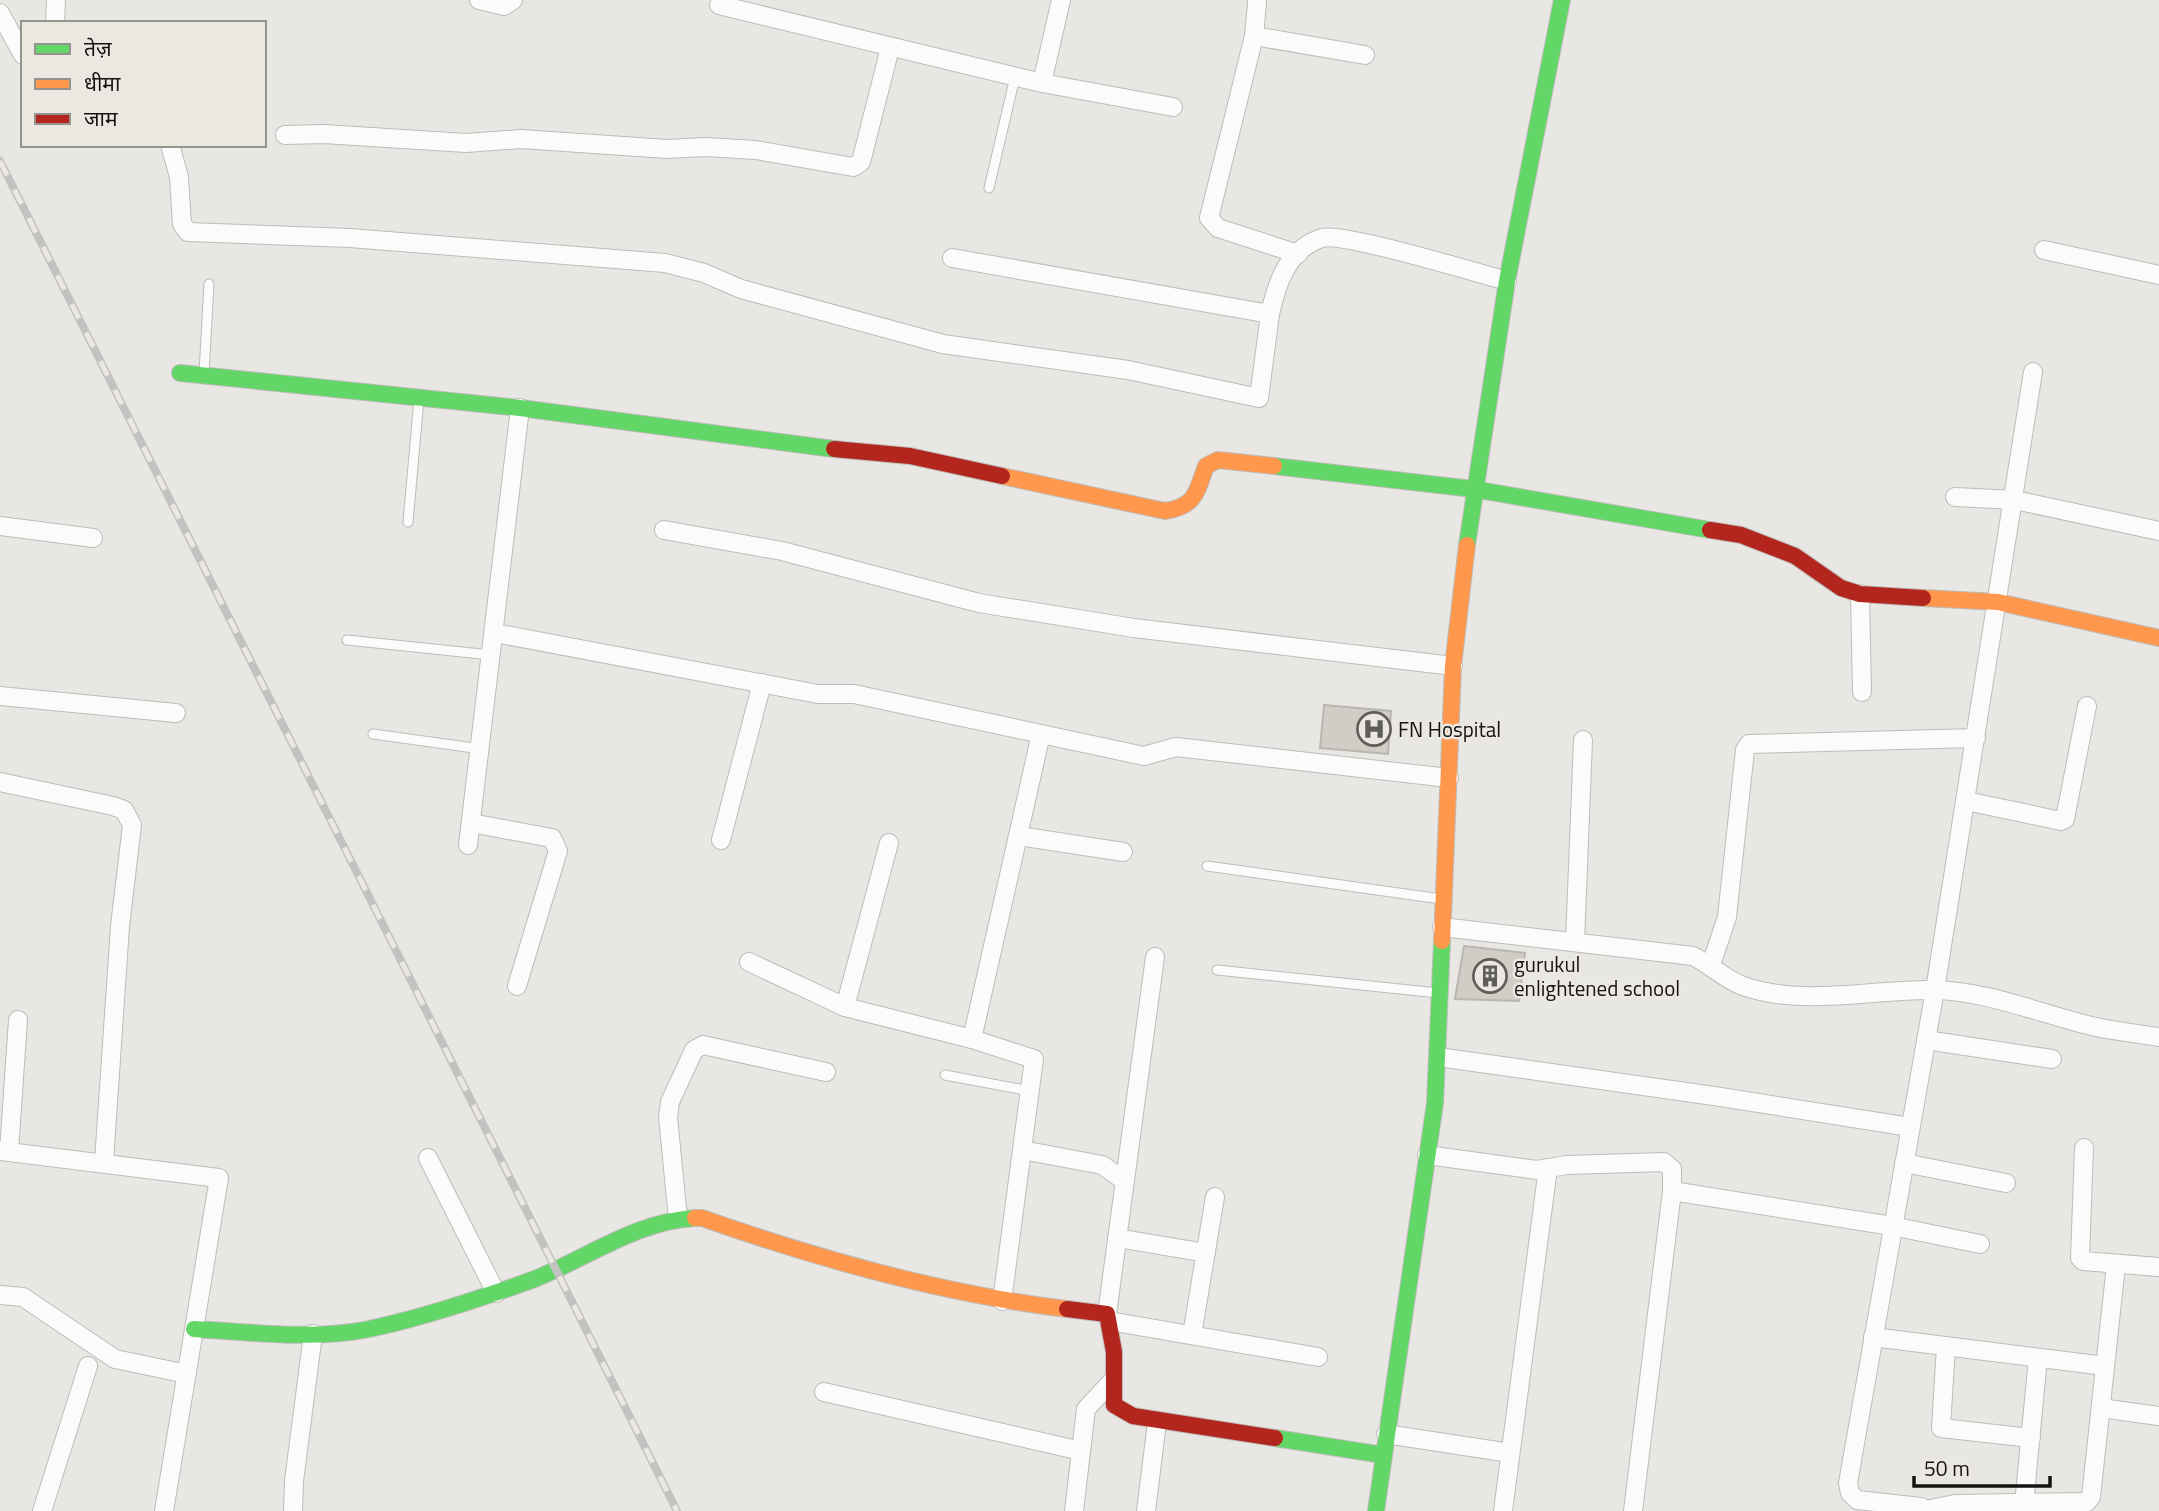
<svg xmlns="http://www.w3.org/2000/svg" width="2159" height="1511" font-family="'Titillium Web','Noto Sans Devanagari',sans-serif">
<rect width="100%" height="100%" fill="#e9e7e3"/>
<g fill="#d1cdc4" stroke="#b8b6b3" stroke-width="2">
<path d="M1324,705L1391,711L1388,754L1320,748Z"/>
<path d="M1464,946L1525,953L1519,1001L1455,999Z"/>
</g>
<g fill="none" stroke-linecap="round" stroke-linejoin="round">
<g stroke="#bdbcb9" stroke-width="11">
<g id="lane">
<path d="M989,188L1015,77"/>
<path d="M204,373L209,284"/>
<path d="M408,522L419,399"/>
<path d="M347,640L491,655"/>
<path d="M373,734L481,749"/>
<path d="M1207,866L1441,899"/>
<path d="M1217,970L1438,993"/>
<path d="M945,1075L1030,1091"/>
</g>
</g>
<g stroke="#bdbcb9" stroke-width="20">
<g id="street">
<path d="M479,0L504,6L513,0"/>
<path d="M1257,3L1254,36L1209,218L1218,228L1298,254"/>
<path d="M719,5L1042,83L1061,0"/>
<path d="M0,13L23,55"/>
<path d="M55,23L56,0"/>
<path d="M1254,36L1365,55"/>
<path d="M1042,83L1173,107"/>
<path d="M285,135L324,134L466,143L521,139L667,149L705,147L756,150L853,167L861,162L890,48"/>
<path d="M170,145L179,177L182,224L188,232L350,238L665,263L704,273L741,289L943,344L1128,370L1259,398L1270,314"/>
<path d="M2044,250L2159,275"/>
<path d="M952,258L1270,314C1277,282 1288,249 1322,238C1342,232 1478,273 1507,281"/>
<path d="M1955,497L2015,500L2159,531"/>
<path d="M0,526L93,538"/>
<path d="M664,530L782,551L979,603L1134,628L1453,666"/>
<path d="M1860,594L1862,692"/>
<path d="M495,633L818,694H854L1144,756L1176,747L1449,778"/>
<path d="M0,696L176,713"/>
<path d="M0,782L113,806L124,810L132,825L120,926L104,1162"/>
<path d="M1966,801L2061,821L2065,819L2087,706"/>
<path d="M471,823L552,838L558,851L517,986"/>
<path d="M1019,836L1123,852"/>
<path d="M721,840L762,683"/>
<path d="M468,845L520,408"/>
<path d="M1442,927L1693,956C1711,965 1724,979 1743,986C1803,1007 1873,989 1934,990C1989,991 2043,1015 2096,1027C2116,1031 2138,1034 2159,1037"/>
<path d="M1575,942L1583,740"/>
<path d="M749,962L845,1007L972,1039L1041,734"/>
<path d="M1711,965L1727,917L1745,750L1749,744L1976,738"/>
<path d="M845,1007L889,843"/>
<path d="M972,1039L1034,1059L1002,1301"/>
<path d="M1926,1040L2052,1059"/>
<path d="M1438,1057L1714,1096L1910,1127"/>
<path d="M2084,1148L2080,1258L2083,1261L2159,1267"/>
<path d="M1022,1150L1102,1165L1125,1181"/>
<path d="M0,1151L219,1178L164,1511"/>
<path d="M9,1151L18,1020"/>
<path d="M1427,1155L1537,1170L1567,1165L1664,1162L1672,1169V1191L1633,1511"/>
<path d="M428,1158L496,1293"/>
<path d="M1904,1163L2006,1183"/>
<path d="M1672,1191L1892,1226L1980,1244"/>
<path d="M678,1219L668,1117L670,1102L694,1050L703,1045L826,1072"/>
<path d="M1117,1238L1206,1253"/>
<path d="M0,1295L23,1297L115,1359L187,1374"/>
<path d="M1107,1314L1155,957"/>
<path d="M1109,1321L1318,1357"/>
<path d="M1192,1335L1215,1197"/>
<path d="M1873,1337L2105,1366"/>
<path d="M1946,1346L1941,1428L2031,1438"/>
<path d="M824,1392L1081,1451"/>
<path d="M2101,1408L2159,1416"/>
<path d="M1386,1434L1510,1453"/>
<path d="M2024,1504L2038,1358"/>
<path d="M1925,1510L1955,1504L2087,1502L2091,1497L2116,1265"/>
<path d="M42,1511L88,1366"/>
<path d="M293,1511L294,1481L313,1334"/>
<path d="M1074,1511L1086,1409L1112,1381"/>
<path d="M1146,1511L1157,1422"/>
<path d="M1503,1511L1548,1168"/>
<path d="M1925,1511L1921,1507L1857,1500L1850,1493L1848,1483L1935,990L2033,372"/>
</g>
</g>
<g stroke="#bdbcb9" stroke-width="18">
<g id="fast">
<path d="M180,373L520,408L834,449"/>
<path d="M1274,466L1473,489L1710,530"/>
<path d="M1467,545L1507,281L1562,0"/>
<path d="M194,1329C249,1332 309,1340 364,1330C420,1319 479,1299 532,1280C586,1259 636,1221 695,1218"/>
<path d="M1275,1438L1383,1455"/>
<path d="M1376,1511L1435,1103L1442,941"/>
</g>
</g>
<g stroke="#bdbcb9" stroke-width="18">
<g id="slow">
<path d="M1002,476L1165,511C1196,506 1196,493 1206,466L1218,460L1274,466"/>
<path d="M1923,598L1998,602L2159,638"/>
<path d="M1442,941L1453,666L1467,545"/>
<path d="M695,1218H702C821,1260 942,1294 1067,1309"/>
</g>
</g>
<g stroke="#bdbcb9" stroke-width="18">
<g id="jam">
<path d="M834,449L910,456L1002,476"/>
<path d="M1710,530L1741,535L1795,556L1841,588L1860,594L1923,598"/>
<path d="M1067,1309L1107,1314L1114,1352V1405L1133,1416L1275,1438"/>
</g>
</g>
<use href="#lane" stroke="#fcfbfb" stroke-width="9"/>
<use href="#street" stroke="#fcfbfb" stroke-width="18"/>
<use href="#fast" stroke="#63d668" stroke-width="16"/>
<use href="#slow" stroke="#ff974d" stroke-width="16"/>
<use href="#jam" stroke="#b3261e" stroke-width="16"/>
<g stroke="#c2c2c0" stroke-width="8">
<path id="rail" d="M0,161L677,1511"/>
</g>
<use href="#rail" stroke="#ebe8e1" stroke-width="5" stroke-dasharray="16" stroke-linecap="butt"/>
</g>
<defs>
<g id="hospital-ring" transform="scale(1.75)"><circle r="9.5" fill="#ebe8e1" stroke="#5f5d5a" stroke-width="1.5"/><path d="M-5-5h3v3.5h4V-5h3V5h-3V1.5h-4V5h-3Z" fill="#5f5d5a"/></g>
<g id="building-ring" transform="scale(1.75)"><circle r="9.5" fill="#ebe8e1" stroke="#5f5d5a" stroke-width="1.5"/><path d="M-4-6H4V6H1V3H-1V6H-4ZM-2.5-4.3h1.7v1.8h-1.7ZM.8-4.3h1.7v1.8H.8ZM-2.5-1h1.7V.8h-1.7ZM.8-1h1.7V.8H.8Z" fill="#5f5d5a"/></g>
</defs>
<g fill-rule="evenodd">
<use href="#hospital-ring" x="1374" y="729"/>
<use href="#building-ring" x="1490" y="976"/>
</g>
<g text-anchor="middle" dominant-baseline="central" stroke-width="5" stroke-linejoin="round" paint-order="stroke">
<g font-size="21" fill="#151311" stroke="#ebe8e1" text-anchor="start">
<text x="1398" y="729">FN Hospital</text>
<text x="1514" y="964">gurukul<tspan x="1514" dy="24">enlightened school</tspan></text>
</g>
</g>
<rect x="21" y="21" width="245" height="126" fill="#ebe8e1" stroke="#95938e" stroke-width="2"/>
<rect x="35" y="44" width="35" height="10" fill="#63d668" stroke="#95938e" stroke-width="2"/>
<text x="84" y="56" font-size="21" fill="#151311">तेज़</text>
<rect x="35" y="79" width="35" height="10" fill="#ff974d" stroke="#95938e" stroke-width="2"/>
<text x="84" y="91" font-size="21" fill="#151311">धीमा</text>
<rect x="35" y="114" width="35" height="10" fill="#b3261e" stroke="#95938e" stroke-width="2"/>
<text x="84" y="126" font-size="21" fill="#151311">जाम</text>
<path d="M1914 1476v10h136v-10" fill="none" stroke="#151311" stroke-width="3.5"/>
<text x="1924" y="1476" font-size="21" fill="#151311" stroke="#ebe8e1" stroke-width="5" paint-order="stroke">50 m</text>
</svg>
